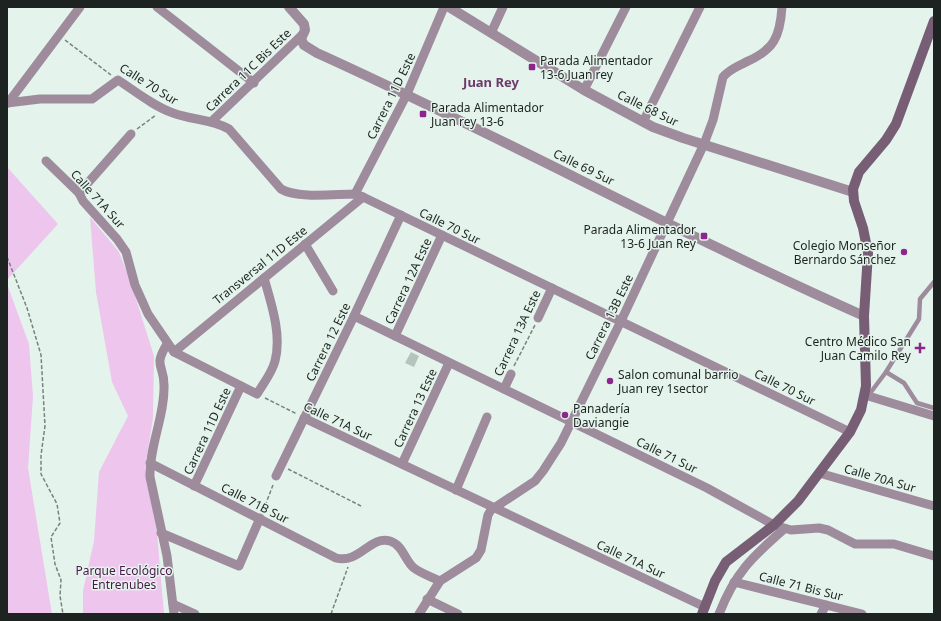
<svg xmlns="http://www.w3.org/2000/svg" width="941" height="621" font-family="'Noto Sans',sans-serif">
<rect width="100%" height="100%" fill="#e4f4ec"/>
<g fill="#eec5ec">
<path d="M7,167L58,224L7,280Z"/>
<path d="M90,217L119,252L131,283L154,356L153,418L145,468L157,533L164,614H83V591L94,541L99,472L128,416L112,382L96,292Z"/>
<path d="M7,284L29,344L33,397L28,468L52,614H7Z"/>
</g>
<path fill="#b5c5bd" d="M411,352L419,356L414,367L405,363Z"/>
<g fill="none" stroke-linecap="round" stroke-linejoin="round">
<g stroke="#79837e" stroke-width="1.5" stroke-dasharray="4 2" stroke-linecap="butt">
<path d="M65,40L111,75"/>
<path d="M137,129L156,115"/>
<path d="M7,257L27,308L41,355L45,426L41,455V474L57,504L60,523L51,537L55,564L61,580L60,596L63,614"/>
<path d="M514,366L535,325"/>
<path d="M265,398L297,414"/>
<path d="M288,469L363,507"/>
<path d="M263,511L273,485"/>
<path d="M331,614L348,567"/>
</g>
<g stroke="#9e8c9d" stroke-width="4.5">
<path d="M886,372L904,383L917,403L934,408"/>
<path d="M868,396L886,372L919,319L920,299L934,282"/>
</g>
<g stroke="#9e8c9d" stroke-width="9">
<path d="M157,7L254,83"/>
<path d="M491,33L503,7"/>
<path d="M584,90L626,7"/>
<path d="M7,103L40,99H92L118,80C135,91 153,106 173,113C191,120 212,119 229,129L281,189C298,199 335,194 355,194L363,197L850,432"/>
<path d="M8,103L80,7"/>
<path d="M211,122L302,35"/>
<path d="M643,122L700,7"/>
<path d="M46,161L79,193L83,201L117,239L126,252L135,285L148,314L174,352L257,394C263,384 272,373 275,361C282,334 271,303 264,278"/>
<path d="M79,193L131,134"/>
<path d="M355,194L407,94L444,7"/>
<path d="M305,244L333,291"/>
<path d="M354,316L707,488L774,525L791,530L819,528L828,530L855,544H894L934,556"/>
<path d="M538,318L552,288"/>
<path d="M395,336L442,235"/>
<path d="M167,344C153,367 164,364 164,385C165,416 149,446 150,477L167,556L174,614"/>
<path d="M174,352L363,197"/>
<path d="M504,389L511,374"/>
<path d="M865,395L934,416"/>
<path d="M304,418L705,607"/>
<path d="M150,463L336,558C360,564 370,535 390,541C403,545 405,561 414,568C422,574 432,577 440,581"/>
<path d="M402,464L449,363"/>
<path d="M819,473L934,506"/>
<path d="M276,476L354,316L401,215"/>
<path d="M194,486L241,386"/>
<path d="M456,490L487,417"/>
<path d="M161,533L239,566L260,518"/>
<path d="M734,582L862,614"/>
<path d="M427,599L458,614"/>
<path d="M173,604L195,614"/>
<path d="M419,614L440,581L476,558L481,550L488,515L491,510L535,481L543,471L561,443L621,321L704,144L713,120L723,77C730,69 737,67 746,62C774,50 780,37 782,7"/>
<path d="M719,614C735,573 752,557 784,529"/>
<path d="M821,614L826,605"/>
</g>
<g stroke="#9e8c9d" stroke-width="10">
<path d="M289,7L304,24L305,30L301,39L304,45L317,53C501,136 679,234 864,316"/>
<path d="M449,7L584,90L653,127L683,138L853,192"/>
</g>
<path stroke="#775e75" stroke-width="10" d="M702,614L715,581L726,562L774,525L798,501L850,432L861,410L866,386L864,316L868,253L863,228L854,201L853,189L859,172L886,140L896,124L934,21"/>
</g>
<g fill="#8c268c" stroke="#e4f4ec" stroke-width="1.5">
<rect x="528" y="63" width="8" height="8" rx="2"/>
<rect x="419" y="110" width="8" height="8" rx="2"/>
<rect x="700" y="232" width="8" height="8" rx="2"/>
<circle cx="904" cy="252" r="4"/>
<path d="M918 342h4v4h4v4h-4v4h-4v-4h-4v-4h4z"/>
<circle cx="610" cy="381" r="4"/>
<circle cx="565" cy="415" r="4"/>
</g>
<g text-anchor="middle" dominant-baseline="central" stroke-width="3" stroke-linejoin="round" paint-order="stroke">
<g font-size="12" fill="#1d2320" stroke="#e4f4ec" text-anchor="start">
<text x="540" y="60">Parada Alimentador<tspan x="540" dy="14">13-6 Juan rey</tspan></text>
<text x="431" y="107">Parada Alimentador<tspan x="431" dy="14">Juan rey 13-6</tspan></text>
<text x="696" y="229" text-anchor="end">Parada Alimentador<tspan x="696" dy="14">13-6 Juan Rey</tspan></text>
<text x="896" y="245" text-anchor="end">Colegio Monseñor<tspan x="896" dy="14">Bernardo Sánchez</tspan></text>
<text x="911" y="341" text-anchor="end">Centro Médico San<tspan x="911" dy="14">Juan Camilo Rey</tspan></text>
<text x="618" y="374">Salon comunal barrio<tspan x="618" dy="14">Juan rey 1sector</tspan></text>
<text x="573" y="408">Panadería<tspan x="573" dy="14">Daviangie</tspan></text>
</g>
<g font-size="12" fill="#1d2320" stroke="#e4f4ec">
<text transform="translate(248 70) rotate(-44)">Carrera 11C Bis Este</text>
<text transform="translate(149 84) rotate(32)">Calle 70 Sur</text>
<text transform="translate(391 96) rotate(-64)">Carrera 11D Este</text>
<text transform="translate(648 108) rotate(26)">Calle 68 Sur</text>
<text transform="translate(584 167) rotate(26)">Calle 69 Sur</text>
<text transform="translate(98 199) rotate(48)">Calle 71A Sur</text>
<text transform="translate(450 226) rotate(26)">Calle 70 Sur</text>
<text transform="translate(260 265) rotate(-39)">Transversal 11D Este</text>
<text transform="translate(408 281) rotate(-65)">Carrera 12A Este</text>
<text transform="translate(609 317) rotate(-64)">Carrera 13B Este</text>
<text transform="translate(517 333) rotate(-65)">Carrera 13A Este</text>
<text transform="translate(328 342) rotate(-64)">Carrera 12 Este</text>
<text transform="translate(785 387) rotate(26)">Calle 70 Sur</text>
<text transform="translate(415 408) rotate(-65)">Carrera 13 Este</text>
<text transform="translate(338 421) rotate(25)">Calle 71A Sur</text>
<text transform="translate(207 431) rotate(-65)">Carrera 11D Este</text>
<text transform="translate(667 455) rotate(26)">Calle 71 Sur</text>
<text transform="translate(880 478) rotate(16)">Calle 70A Sur</text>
<text transform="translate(255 503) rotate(27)">Calle 71B Sur</text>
<text transform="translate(631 559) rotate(25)">Calle 71A Sur</text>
<text transform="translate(801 586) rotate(14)">Calle 71 Bis Sur</text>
</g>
<g font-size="12" fill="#491848" stroke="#e4f4ec">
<text x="124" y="570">Parque Ecológico<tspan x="124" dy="14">Entrenubes</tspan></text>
</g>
<g font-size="13" font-weight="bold" fill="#6d3a6b" stroke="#e4f4ec">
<text x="491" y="82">Juan Rey</text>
</g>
</g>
<rect width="941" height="621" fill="none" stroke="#1d2320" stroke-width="16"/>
</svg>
